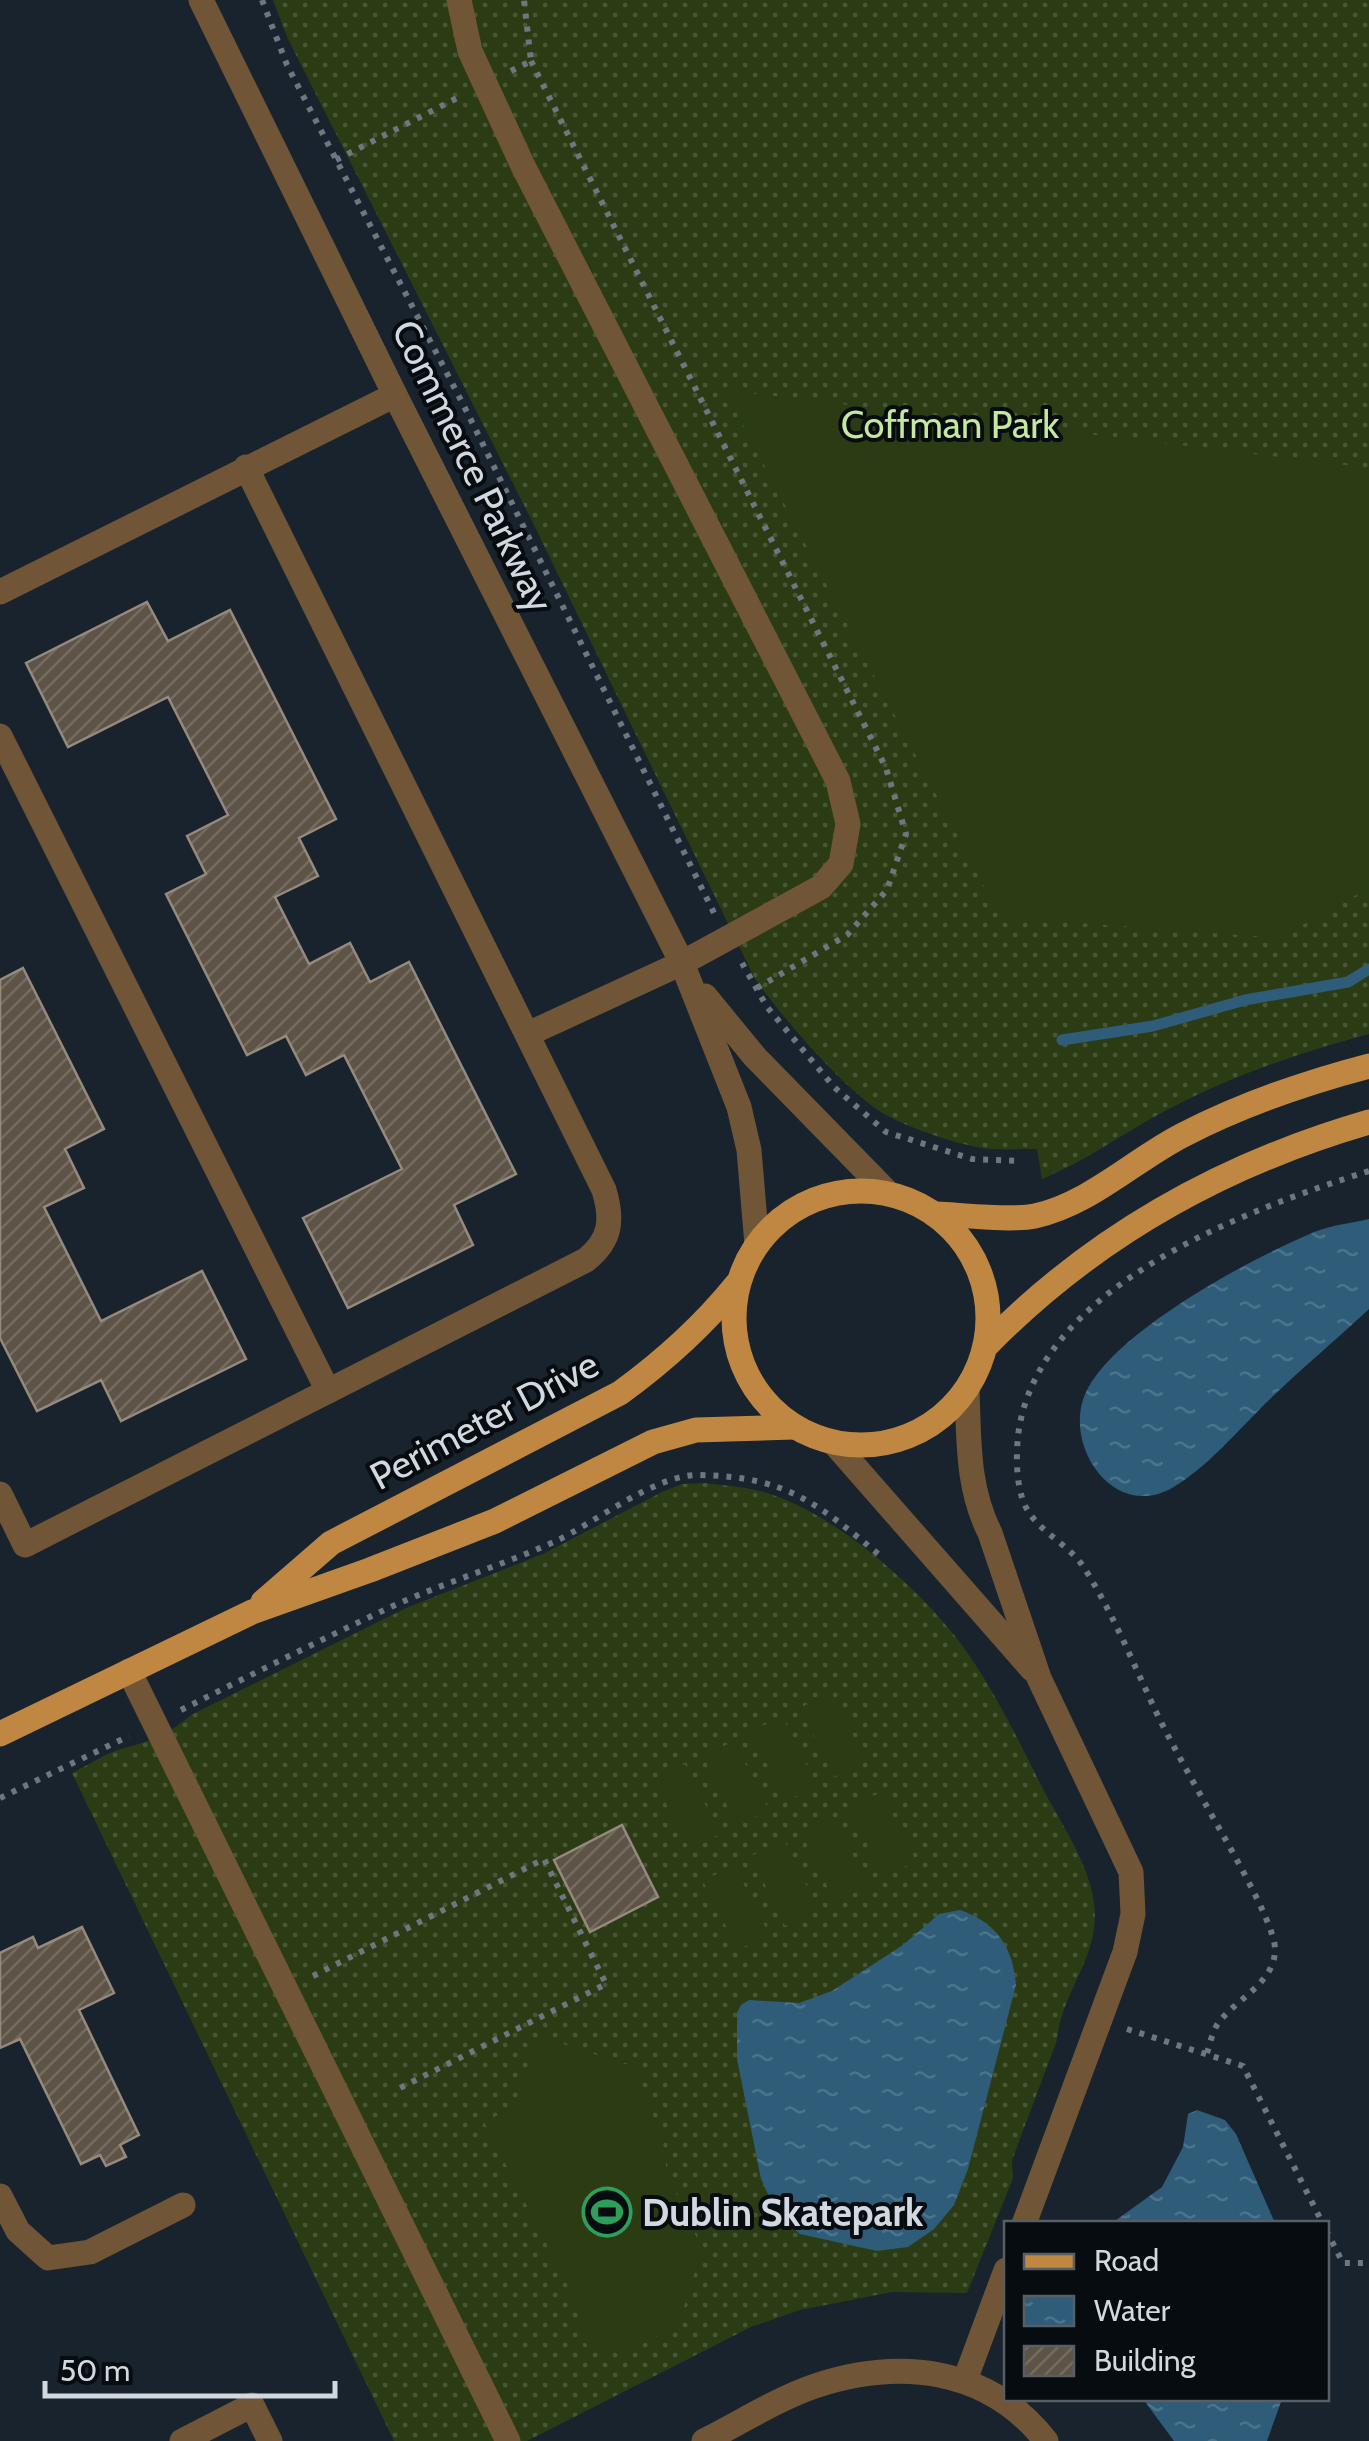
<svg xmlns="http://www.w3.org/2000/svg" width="1369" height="2441" font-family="Cabin,sans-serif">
<defs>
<pattern id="grass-dots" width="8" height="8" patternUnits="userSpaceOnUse" patternTransform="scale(2.5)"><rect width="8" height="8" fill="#2b3c15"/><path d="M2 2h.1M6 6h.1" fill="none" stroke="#495737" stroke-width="1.8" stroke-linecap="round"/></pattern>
<pattern id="water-ripples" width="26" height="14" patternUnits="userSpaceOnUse" patternTransform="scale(2.5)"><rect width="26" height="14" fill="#2e5c79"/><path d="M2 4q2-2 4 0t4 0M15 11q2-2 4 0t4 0" fill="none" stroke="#4b738c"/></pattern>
<pattern id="building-hatch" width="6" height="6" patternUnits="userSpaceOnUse" patternTransform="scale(2.5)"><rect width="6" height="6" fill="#5e5347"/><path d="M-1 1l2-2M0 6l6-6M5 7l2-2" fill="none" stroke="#746b61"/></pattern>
</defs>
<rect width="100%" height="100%" fill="#18232d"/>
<g fill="url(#grass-dots)">
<path d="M273,0H1369V1034C1298,1053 1229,1077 1165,1111C1123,1133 1086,1161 1042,1179L1037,1149C1022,1149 1006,1150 991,1149C967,1148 909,1128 888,1116C847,1094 781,1016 754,977L531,519L288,39Z"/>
<path d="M705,1483C728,1486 752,1487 773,1495C844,1519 935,1601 975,1664C1000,1702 1020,1744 1041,1785C1059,1821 1089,1862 1094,1903C1101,1957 1062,1989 1057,2040L1012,2160L1013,2178L967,2293L892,2292L800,2310L751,2327L527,2441H394L72,1773C89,1765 107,1752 125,1748C150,1741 171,1733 191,1715L406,1608L543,1554L662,1492L682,1484Z"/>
</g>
<g fill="#2b3c15">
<path d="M725,390L1369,468V888L1279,938L1000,917Z"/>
<path d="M831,1692L866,1761L834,1777L800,1708Z"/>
<path d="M782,1716L817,1786L786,1801L751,1732Z"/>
<path d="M734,1741L769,1810L737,1826L703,1756Z"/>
<path d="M685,1764L720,1834L689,1849L654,1780Z"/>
<path d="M881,1792L916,1861L884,1878L849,1808Z"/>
<path d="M834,1817L868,1886L835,1902L801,1833Z"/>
<path d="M784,1840L818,1909L785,1926L751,1856Z"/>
<path d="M734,1865L769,1934L738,1950L703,1881Z"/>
<path d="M538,2036L641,2069L637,2085L662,2133L667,2174L702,2249L680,2320L674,2328L618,2356L615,2351C592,2358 575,2341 585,2319L484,2122L515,2107Z"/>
</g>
<g fill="url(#water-ripples)">
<path d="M1369,1219V1309C1336,1340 1301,1369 1268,1401C1238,1430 1209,1466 1172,1488C1112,1522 1059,1441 1088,1388C1121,1328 1253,1257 1317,1231C1333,1225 1352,1223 1369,1219Z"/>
<path d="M960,1910C997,1923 1013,1947 1016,1985L968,2169L954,2205L934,2229L908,2247L877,2251L800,2234L777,2214L761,2179L737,2059V2013L741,2005L749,2000L799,2003L832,1991L903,1945L939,1914Z"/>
<path d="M1197,2110L1225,2120L1236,2134L1275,2223H1112L1162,2187L1183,2147L1188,2114Z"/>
<path d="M1143,2399H1282L1267,2441H1174Z"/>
</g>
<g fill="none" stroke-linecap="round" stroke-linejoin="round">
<path stroke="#2e5c79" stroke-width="11" d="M1062,1040L1153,1026L1245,1000L1348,982L1369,969"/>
</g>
<g fill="url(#building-hatch)" stroke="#968a7d" stroke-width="2.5">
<path d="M147,602L168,641L230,610L336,819L299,838L318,876L275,897L309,964L350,943L370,982L409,962L516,1174L454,1205L473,1245L348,1308L303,1218L402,1169L344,1055L306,1075L286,1036L247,1055L166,894L206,874L187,836L228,815L168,697L68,747L26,663Z"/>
<path d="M23,968L104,1129L65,1149L84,1188L44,1207L101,1321L202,1271L246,1359L121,1421L101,1380L37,1411L0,1338V980Z"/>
<path d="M622,1825L658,1897L590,1932L554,1860Z"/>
<path d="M82,1927L114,1993L79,2010L139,2135L120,2145L126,2157L106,2166L100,2155L81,2164L20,2039L0,2048V1953L33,1937L38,1948Z"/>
</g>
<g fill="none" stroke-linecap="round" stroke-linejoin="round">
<g stroke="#6e7780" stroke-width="6" stroke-dasharray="5 8" stroke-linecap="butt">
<path d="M262,0L287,65L467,412L714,913"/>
<path d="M531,61L886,768L906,834L887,890L847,935L757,988"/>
<path d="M511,71L531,61L524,0"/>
<path d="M336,160L459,97"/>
<path d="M742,963L767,1007L834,1087L886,1132L972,1159L1022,1161"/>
<path d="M181,1710C251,1675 322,1639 393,1606C446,1582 503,1565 556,1541C596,1522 657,1473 701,1475C789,1477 819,1505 883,1558"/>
<path d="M0,1798L129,1736"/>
<path d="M313,1976L544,1859L606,1984L400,2088"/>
<path d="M1127,2029L1243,2066L1323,2224"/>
<path d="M1207,2053C1210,2044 1212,2033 1217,2025C1234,1999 1276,1984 1275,1948C1273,1919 1222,1834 1206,1805C1190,1776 1174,1748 1159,1718C1135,1668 1115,1617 1085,1569C1069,1543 1035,1531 1024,1503C1016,1483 1016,1457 1018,1436C1036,1286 1246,1210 1369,1171"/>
<path d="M1326,2230L1343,2263H1365L1369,2260"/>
</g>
<g stroke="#705536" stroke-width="25">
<path d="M201,0L395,395L682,963L739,1107L749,1150L757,1245"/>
<path d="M459,0L470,51L523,166L838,781L848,824L841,864L821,887L682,963L528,1034"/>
<path d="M0,592L395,395"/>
<path d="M0,736L328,1391"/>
<path d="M705,996L755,1057L888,1193"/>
<path d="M967,1390C969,1440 967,1488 990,1533L1039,1678L1131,1872L1133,1914L1125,1952L1024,2224"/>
<path d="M834,1443L1032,1669"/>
<path d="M0,1494L25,1545L586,1260C611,1240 613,1220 604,1190L246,467"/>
<path d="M129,1671L508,2441"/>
<path d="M0,2196L18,2231L48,2258L90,2252L183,2205"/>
<path d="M965,2380L1006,2270"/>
<path d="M182,2441L252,2405L270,2441"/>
<path d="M704,2441C740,2423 777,2399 815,2386C899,2358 988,2367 1046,2441"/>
</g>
<g stroke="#bf8741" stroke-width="25">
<circle cx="861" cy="1318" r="127"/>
<path d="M936,1214C963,1215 1011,1221 1035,1216C1090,1204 1134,1160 1183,1135C1243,1104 1304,1083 1369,1066"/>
<path d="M987,1345C1093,1237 1224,1164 1369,1122"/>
<path d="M263,1602L331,1543L620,1393C664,1361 702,1327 736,1285"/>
<path d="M0,1734L252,1612L370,1570L495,1521L653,1442L696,1430L794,1427"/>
</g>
</g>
<defs>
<g id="stadium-ring" transform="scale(2.5)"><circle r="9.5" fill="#070c10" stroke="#2e9e5b" stroke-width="1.5"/><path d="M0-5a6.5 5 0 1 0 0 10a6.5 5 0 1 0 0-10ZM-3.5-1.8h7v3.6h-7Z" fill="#2e9e5b"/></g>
</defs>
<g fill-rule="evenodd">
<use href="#stadium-ring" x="607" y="2212"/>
</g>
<g text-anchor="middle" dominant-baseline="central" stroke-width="8" stroke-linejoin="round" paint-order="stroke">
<g font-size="38" fill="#c5e8a1" stroke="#070c10">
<text x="950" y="424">Coffman Park</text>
</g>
<g font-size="38" fill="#d1d8df" stroke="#070c10">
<text transform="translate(473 466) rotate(64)">Commerce Parkway</text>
<text transform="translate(484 1420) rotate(-28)">Perimeter Drive</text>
</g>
<g font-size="38" font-weight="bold" fill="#d1d8df" stroke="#070c10" text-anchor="start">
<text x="642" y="2212">Dublin Skatepark</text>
</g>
</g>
<rect x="1004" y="2221" width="325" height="180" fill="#070c10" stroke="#585e63" stroke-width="2.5"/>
<rect x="1024" y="2254" width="50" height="15" fill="#bf8741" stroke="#585e63" stroke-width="2.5"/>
<text x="1094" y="2271" font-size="30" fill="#d1d8df">Road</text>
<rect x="1024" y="2296" width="50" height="30" fill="url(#water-ripples)" stroke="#585e63" stroke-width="2.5"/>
<text x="1094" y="2321" font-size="30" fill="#d1d8df">Water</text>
<rect x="1024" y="2346" width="50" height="30" fill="url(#building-hatch)" stroke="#585e63" stroke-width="2.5"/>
<text x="1094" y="2371" font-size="30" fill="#d1d8df">Building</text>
<path d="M45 2381v15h290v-15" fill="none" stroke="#d1d8df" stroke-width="5"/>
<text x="60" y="2381" font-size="30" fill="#d1d8df" stroke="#070c10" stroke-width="8" paint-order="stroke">50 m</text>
</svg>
